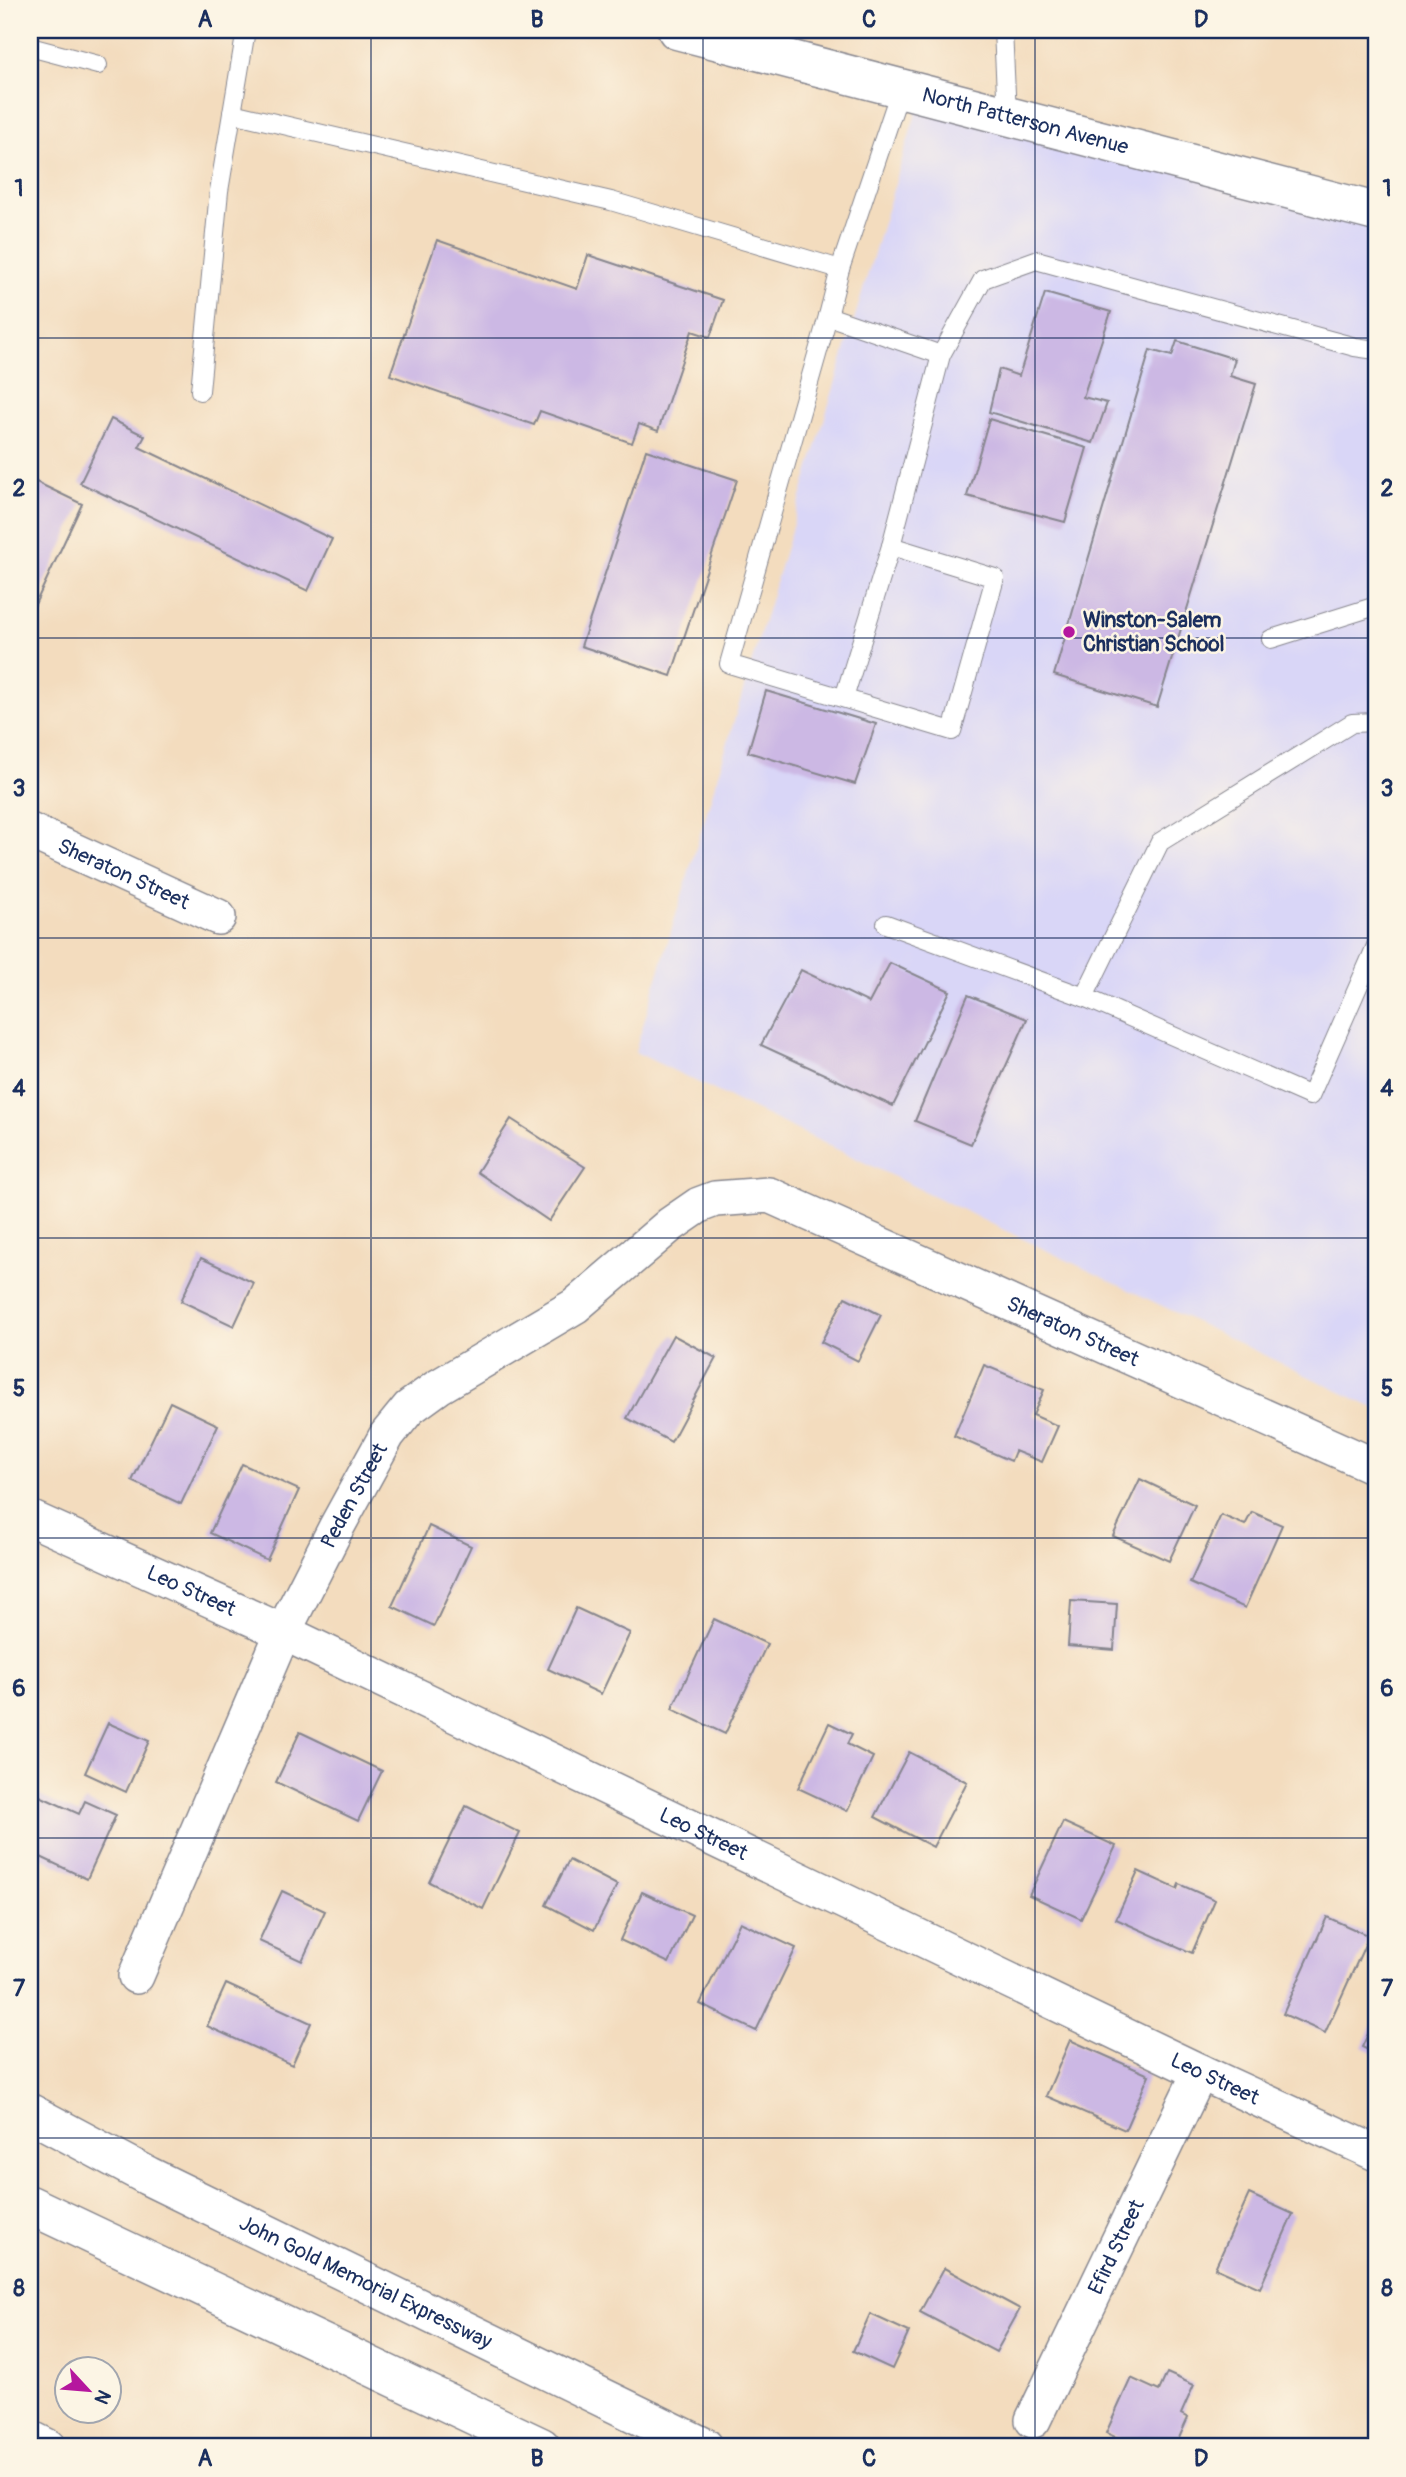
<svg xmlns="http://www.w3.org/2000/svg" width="1406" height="2477" font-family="Pangolin,sans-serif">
<rect width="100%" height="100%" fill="#fcf5e5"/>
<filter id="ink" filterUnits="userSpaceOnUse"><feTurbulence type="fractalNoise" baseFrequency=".0143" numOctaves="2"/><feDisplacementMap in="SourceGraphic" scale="14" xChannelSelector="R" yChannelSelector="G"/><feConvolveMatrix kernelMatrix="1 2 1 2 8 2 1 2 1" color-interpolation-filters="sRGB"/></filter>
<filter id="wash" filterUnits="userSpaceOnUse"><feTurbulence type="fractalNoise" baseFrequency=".00686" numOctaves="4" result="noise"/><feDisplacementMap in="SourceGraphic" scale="28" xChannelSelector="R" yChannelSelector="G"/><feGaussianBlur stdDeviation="1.57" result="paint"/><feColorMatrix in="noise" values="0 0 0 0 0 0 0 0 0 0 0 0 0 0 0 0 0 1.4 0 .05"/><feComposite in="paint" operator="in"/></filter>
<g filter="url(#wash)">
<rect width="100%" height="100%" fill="#f3dcbe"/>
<path fill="#d9d6f7" d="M922,93L1376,212V1409L635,1052Z"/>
<g id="blocks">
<g fill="#ccb8e4">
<path d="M437,240L577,289L588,255L723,300L710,337L692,331L658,431L639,424L632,443L540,411L534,425L390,375Z"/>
<path d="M1045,293L1111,312L1083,397L1107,403L1093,443L989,412L999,369L1019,376Z"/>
<path d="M1177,341L1235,359L1230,376L1256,384L1157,707L1054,675L1150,350L1172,356Z"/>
<path d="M111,419L145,436L139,447L332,539L308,591L80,483Z"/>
<path d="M989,419L1087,448L1065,522L967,496Z"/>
<path d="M646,450L737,480L671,676L581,646Z"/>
<path d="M30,479L82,504L30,615Z"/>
<path d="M766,691L876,724L855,784L748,752Z"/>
<path d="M890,963L950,991L893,1106L761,1045L801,970L869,1003Z"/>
<path d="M968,995L1027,1019L971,1144L915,1121Z"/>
<path d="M511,1119L585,1167L549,1221L477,1172Z"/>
<path d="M201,1258L254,1283L234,1326L181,1301Z"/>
<path d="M845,1297L881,1315L858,1361L821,1342Z"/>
<path d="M673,1335L716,1358L671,1442L627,1418Z"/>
<path d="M984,1365L1044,1390L1033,1415L1058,1426L1042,1462L1015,1451L1011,1461L954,1436Z"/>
<path d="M170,1402L218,1425L181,1504L132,1481Z"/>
<path d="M242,1464L299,1490L267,1560L210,1533Z"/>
<path d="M1140,1479L1195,1505L1169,1561L1113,1536Z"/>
<path d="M1252,1512L1282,1525L1245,1608L1190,1583L1221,1515L1245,1525Z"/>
<path d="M429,1526L471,1546L434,1626L392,1606Z"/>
<path d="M1071,1601L1117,1604L1114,1650L1068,1646Z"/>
<path d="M576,1608L630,1633L601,1694L548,1669Z"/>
<path d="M714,1619L767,1644L725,1734L672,1709Z"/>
<path d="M108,1723L149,1741L126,1792L85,1773Z"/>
<path d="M829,1723L852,1734L847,1744L873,1757L847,1811L798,1788Z"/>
<path d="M300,1732L382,1771L358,1821L276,1782Z"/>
<path d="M909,1752L967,1782L933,1847L875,1817Z"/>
<path d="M31,1792L79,1814L85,1801L116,1815L87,1879L30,1852Z"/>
<path d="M466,1806L520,1833L483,1909L429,1882Z"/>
<path d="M1063,1822L1116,1846L1081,1919L1029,1895Z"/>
<path d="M569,1860L617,1885L594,1930L546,1905Z"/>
<path d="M1138,1871L1177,1889L1179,1884L1215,1900L1192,1953L1116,1919Z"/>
<path d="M282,1891L325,1911L302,1961L259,1941Z"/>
<path d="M642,1892L692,1915L669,1963L620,1940Z"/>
<path d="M1327,1917L1369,1936L1325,2033L1283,2014Z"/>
<path d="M740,1922L796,1948L756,2031L700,2004Z"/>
<path d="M226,1984L311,2023L292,2065L207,2026Z"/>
<path d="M1376,2017V2054L1362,2047Z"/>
<path d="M1070,2040L1149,2075L1125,2130L1046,2096Z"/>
<path d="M1249,2194L1293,2214L1260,2288L1215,2268Z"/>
<path d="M944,2268L1020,2309L996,2352L920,2312Z"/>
<path d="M870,2314L909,2332L892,2369L853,2351Z"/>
<path d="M1167,2373L1194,2385L1181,2414L1188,2418L1175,2447H1138L1106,2433L1131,2378L1159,2391Z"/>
</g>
</g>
</g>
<g filter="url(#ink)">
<use href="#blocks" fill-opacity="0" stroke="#87868e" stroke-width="2"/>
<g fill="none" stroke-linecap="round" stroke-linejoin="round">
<g stroke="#87868e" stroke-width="20">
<g id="service">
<path d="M1003,30L1007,115"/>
<path d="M30,47L98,65"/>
<path d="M232,113L611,201L840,269"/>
<path d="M828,316L840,269L901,88"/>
<path d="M200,391L219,191L246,30"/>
<path d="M891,546L995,578L952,731L729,664L828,316L941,355"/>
<path d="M1271,639L1376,606"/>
<path d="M844,698L891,546L941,355L983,279L1036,260L1355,347L1376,350"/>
<path d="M1376,722L1352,723L1160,842L1084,997L1310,1096L1376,946"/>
<path d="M886,924L1084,997"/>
</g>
</g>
<g stroke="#87868e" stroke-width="38">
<g id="minor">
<path id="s1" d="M30,831L218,917"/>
<path id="s2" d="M30,1518L283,1632L1200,2072L1376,2153"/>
<path id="s3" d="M136,1976L283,1632L336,1528L387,1435L409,1408L438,1387L575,1306L670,1225L699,1205L715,1199L769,1195L1376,1467"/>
<path id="s4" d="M1033,2420L1200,2072"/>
<path d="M30,2438L48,2447"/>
</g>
</g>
<g stroke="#87868e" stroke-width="41">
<g id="secondary">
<path id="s5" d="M677,30L1376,212"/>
</g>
</g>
<g stroke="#87868e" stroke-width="41">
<g id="motorway">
<path id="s6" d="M30,2113L148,2176L704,2447"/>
<path d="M30,2205L541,2447"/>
</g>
</g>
<use href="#service" stroke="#fff" stroke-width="18"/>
<use href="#minor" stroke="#fff" stroke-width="35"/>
<use href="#secondary" stroke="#fff" stroke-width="38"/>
<use href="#motorway" stroke="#fff" stroke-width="38"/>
</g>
</g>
<path fill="none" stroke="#1b2f5e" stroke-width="2" stroke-opacity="0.55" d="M371,30V2447M703,30V2447M1035,30V2447M30,338H1376M30,638H1376M30,938H1376M30,1238H1376M30,1538H1376M30,1838H1376M30,2138H1376"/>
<circle fill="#b5179e" stroke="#fcf5e5" stroke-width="2.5" cx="1069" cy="632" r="7"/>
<g text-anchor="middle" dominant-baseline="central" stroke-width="5" stroke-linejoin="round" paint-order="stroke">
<g font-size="21" fill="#1b2f5e" stroke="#fcf5e5">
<text stroke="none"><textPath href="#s5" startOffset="360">North Patterson Avenue</textPath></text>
<text stroke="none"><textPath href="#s1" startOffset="103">Sheraton Street</textPath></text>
<text stroke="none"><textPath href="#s3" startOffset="1391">Sheraton Street</textPath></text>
<text stroke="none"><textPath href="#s3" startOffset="528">Peden Street</textPath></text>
<text stroke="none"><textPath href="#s2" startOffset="177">Leo Street</textPath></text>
<text stroke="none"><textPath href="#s2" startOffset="744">Leo Street</textPath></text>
<text stroke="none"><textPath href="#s2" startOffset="1311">Leo Street</textPath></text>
<text stroke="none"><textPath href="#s4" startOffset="192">Efird Street</textPath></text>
<text stroke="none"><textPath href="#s6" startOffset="376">John Gold Memorial Expressway</textPath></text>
</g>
<g font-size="21" font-weight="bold" fill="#1b2f5e" stroke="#fcf5e5" text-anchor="start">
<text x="1083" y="620">Winston-Salem<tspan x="1083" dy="24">Christian School</tspan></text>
</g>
</g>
<rect width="1406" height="2477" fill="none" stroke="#fcf5e5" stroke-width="77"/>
<g transform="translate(88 2390) rotate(116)"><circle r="33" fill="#fcf5e5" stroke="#a2a6af" stroke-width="2"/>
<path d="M0-5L12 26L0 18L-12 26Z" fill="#b5179e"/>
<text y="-10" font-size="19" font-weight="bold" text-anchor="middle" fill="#1b2f5e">N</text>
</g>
<rect x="38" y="38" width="1330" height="2400" fill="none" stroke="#1b2f5e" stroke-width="2.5"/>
<g font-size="23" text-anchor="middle" font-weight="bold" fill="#1b2f5e">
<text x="205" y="27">A</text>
<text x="537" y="27">B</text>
<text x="869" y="27">C</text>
<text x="1201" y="27">D</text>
<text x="19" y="196">1</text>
<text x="1387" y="196">1</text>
<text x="19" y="496">2</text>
<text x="1387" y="496">2</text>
<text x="19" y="796">3</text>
<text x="1387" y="796">3</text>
<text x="19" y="1096">4</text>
<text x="1387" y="1096">4</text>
<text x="19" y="1396">5</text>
<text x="1387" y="1396">5</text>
<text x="19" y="1696">6</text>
<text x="1387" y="1696">6</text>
<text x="19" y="1996">7</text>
<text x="1387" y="1996">7</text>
<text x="19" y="2296">8</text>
<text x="1387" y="2296">8</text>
<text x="205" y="2466">A</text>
<text x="537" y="2466">B</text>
<text x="869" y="2466">C</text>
<text x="1201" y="2466">D</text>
</g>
</svg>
